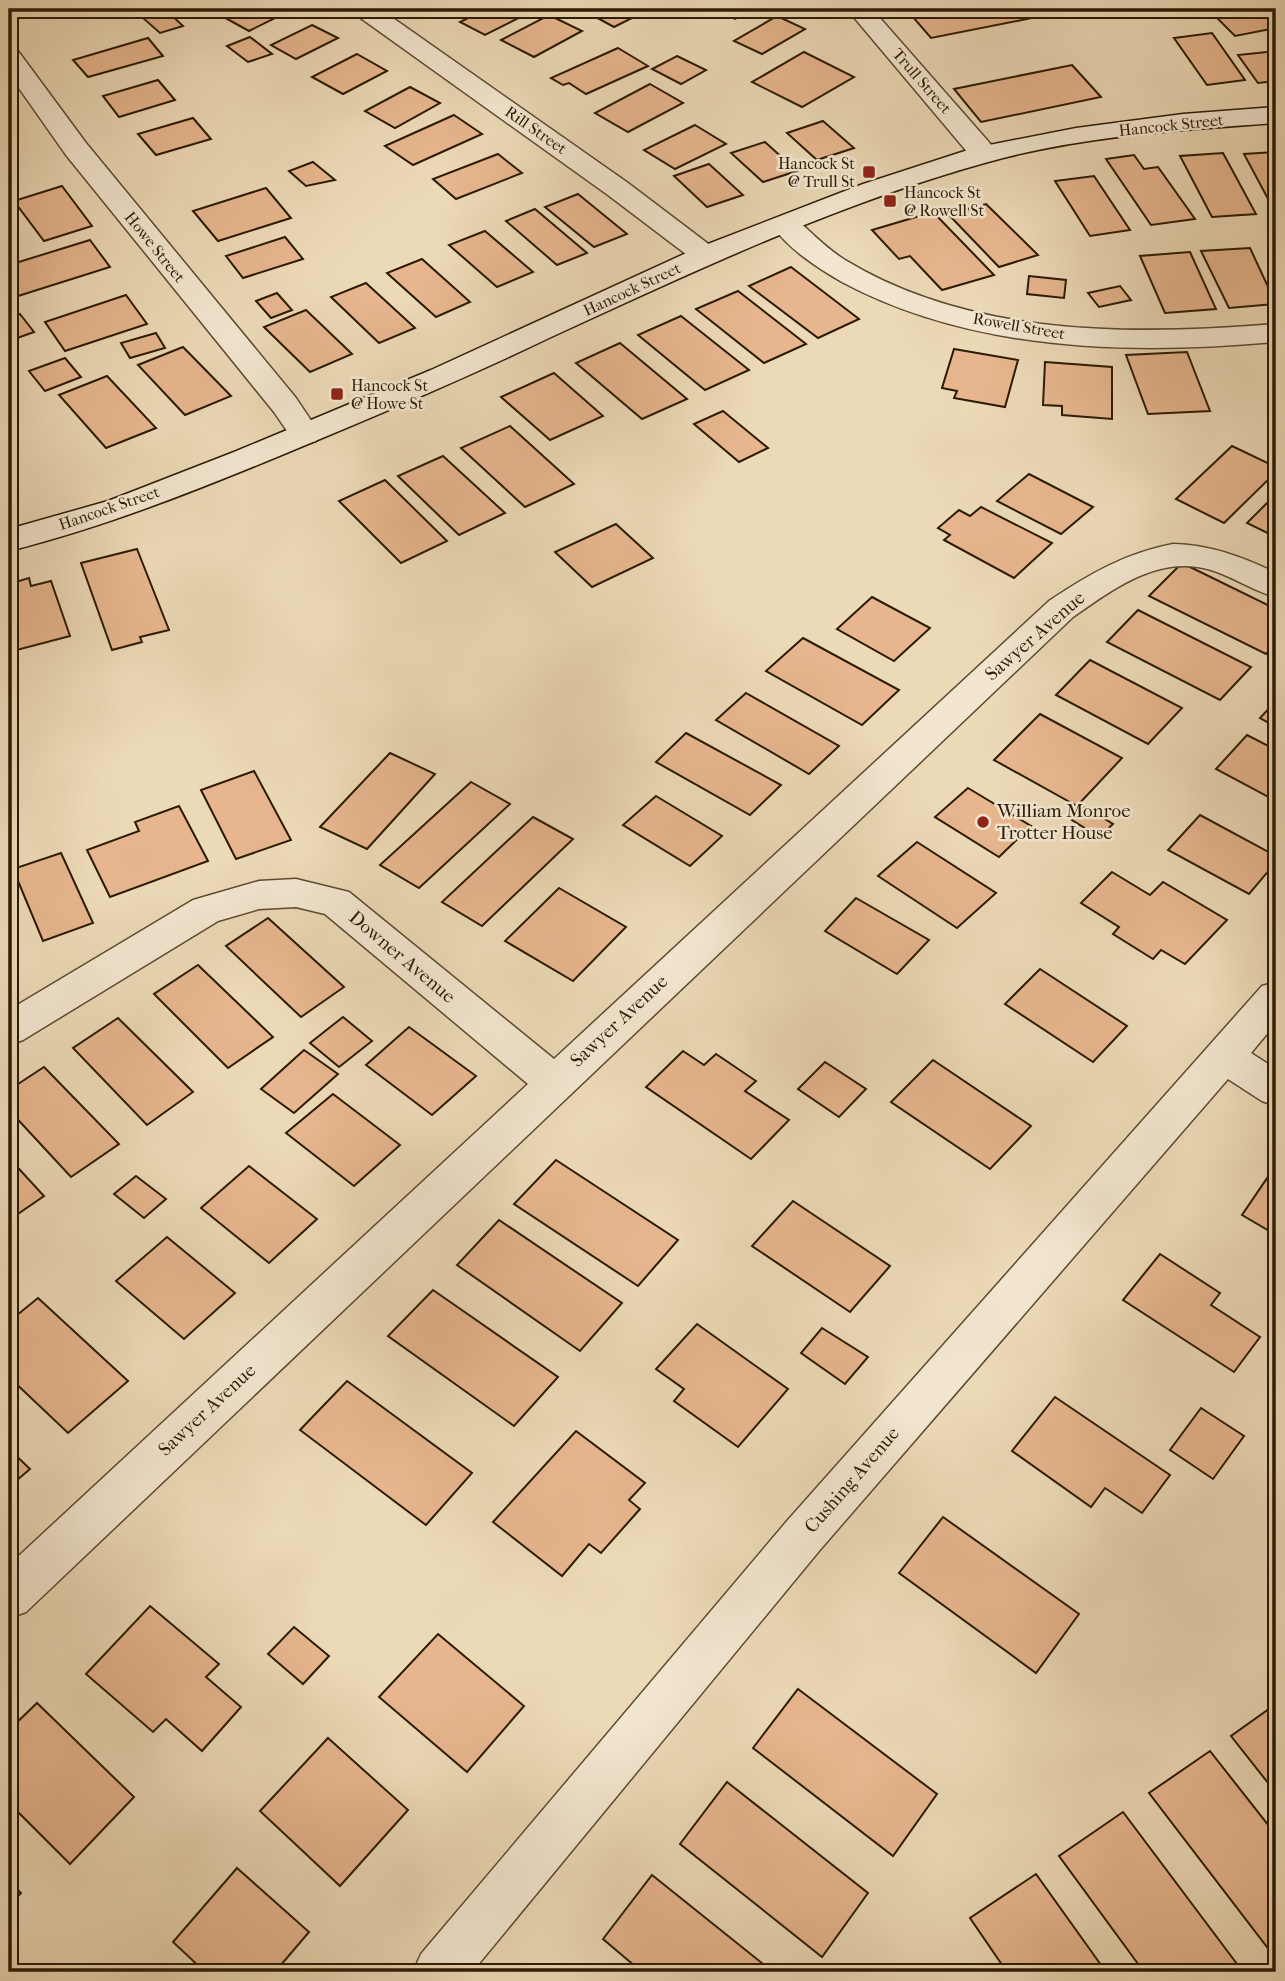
<svg xmlns="http://www.w3.org/2000/svg" width="1285" height="1981" font-family="'IM FELL French Canon',serif">
<rect width="100%" height="100%" fill="#ecd9b6"/>
<filter id="stains"><feTurbulence type="fractalNoise" baseFrequency=".00286" numOctaves="4"/><feColorMatrix values="0 0 0 0 .2 0 0 0 0 .09 0 0 0 0 .02 0 0 0 .5 -.17"/></filter>
<radialGradient id="worn" r=".72"><stop offset=".6" stop-color="#630" stop-opacity="0"/><stop offset="1" stop-color="#630" stop-opacity=".3"/></radialGradient>
<g fill="#e7b68e" stroke="#2b1a04" stroke-width="2">
<path d="M233,9H293L249,31L220,15Z"/>
<path d="M414,9H450L432,18Z"/>
<path d="M486,9H536L485,35L460,22Z"/>
<path d="M604,9H622L636,16L614,27L592,15Z"/>
<path d="M714,9H753L735,19Z"/>
<path d="M906,9H1023L1032,18L931,38Z"/>
<path d="M1265,9H1276V28L1235,36L1217,18Z"/>
<path d="M166,10L183,26L160,33L143,18Z"/>
<path d="M549,15L582,31L534,57L501,40Z"/>
<path d="M777,16L805,29L762,54L734,41Z"/>
<path d="M312,25L338,38L296,59L271,45Z"/>
<path d="M1212,33L1245,80L1207,85L1174,38Z"/>
<path d="M250,37L272,54L248,62L227,46Z"/>
<path d="M148,38L163,56L88,77L73,60Z"/>
<path d="M618,48L648,66L586,94L569,83L563,85L551,78Z"/>
<path d="M1276,51V81L1258,83L1238,55Z"/>
<path d="M804,52L854,77L802,107L752,82Z"/>
<path d="M357,54L387,71L343,94L312,77Z"/>
<path d="M677,56L706,70L681,84L652,69Z"/>
<path d="M1072,65L1101,97L981,122L954,89Z"/>
<path d="M158,80L175,100L119,117L103,96Z"/>
<path d="M650,84L683,103L628,132L595,113Z"/>
<path d="M410,87L440,103L395,128L365,111Z"/>
<path d="M454,115L482,134L413,165L385,146Z"/>
<path d="M193,118L211,139L156,155L138,134Z"/>
<path d="M823,121L854,148L817,160L787,133Z"/>
<path d="M695,125L726,144L675,169L644,150Z"/>
<path d="M765,142L797,171L763,182L731,153Z"/>
<path d="M1276,152V210H1274L1244,154Z"/>
<path d="M1223,153L1256,214L1212,217L1180,156Z"/>
<path d="M498,154L522,173L456,199L433,179Z"/>
<path d="M1134,155L1144,169L1158,167L1195,219L1151,225L1106,159Z"/>
<path d="M313,162L335,180L306,186L289,171Z"/>
<path d="M709,164L743,195L707,207L674,176Z"/>
<path d="M1094,176L1130,230L1090,236L1055,181Z"/>
<path d="M62,186L92,226L44,241L14,201Z"/>
<path d="M266,188L291,218L218,241L193,211Z"/>
<path d="M578,194L627,234L594,247L545,207Z"/>
<path d="M986,204L1038,255L999,267L948,214Z"/>
<path d="M535,209L587,253L557,265L506,221Z"/>
<path d="M933,212L994,275L942,290L910,256L899,259L872,230Z"/>
<path d="M485,231L533,272L497,287L449,245Z"/>
<path d="M285,237L303,259L243,278L226,256Z"/>
<path d="M90,240L110,267L18,296L9,282V265Z"/>
<path d="M1250,248L1276,304L1229,308L1201,251Z"/>
<path d="M1190,252L1216,309L1165,313L1140,256Z"/>
<path d="M422,259L470,302L436,317L387,273Z"/>
<path d="M791,267L859,319L818,338L749,286Z"/>
<path d="M1029,276L1066,280L1064,298L1027,294Z"/>
<path d="M366,283L415,328L379,343L331,297Z"/>
<path d="M1120,286L1131,300L1099,307L1088,293Z"/>
<path d="M738,291L806,344L764,363L696,309Z"/>
<path d="M277,293L292,310L271,318L256,301Z"/>
<path d="M126,295L147,324L65,351L45,322Z"/>
<path d="M306,310L352,354L310,372L264,327Z"/>
<path d="M20,314L34,332L9,341V318Z"/>
<path d="M681,316L749,370L705,390L638,335Z"/>
<path d="M156,333L165,348L130,358L121,343Z"/>
<path d="M620,343L687,399L642,419L576,363Z"/>
<path d="M183,347L231,396L185,415L138,365Z"/>
<path d="M954,349L1018,360L1005,407L954,398L957,391L942,388Z"/>
<path d="M1187,352L1210,411L1148,414L1126,355Z"/>
<path d="M65,358L81,377L45,391L29,371Z"/>
<path d="M1045,362L1112,367V419L1062,415V406L1043,405Z"/>
<path d="M554,373L603,416L550,440L501,397Z"/>
<path d="M107,376L156,428L106,448L59,395Z"/>
<path d="M723,411L768,448L739,462L694,424Z"/>
<path d="M510,426L574,484L525,507L461,448Z"/>
<path d="M1232,446L1276,467V472L1224,523L1176,499Z"/>
<path d="M443,456L505,513L459,535L398,476Z"/>
<path d="M1029,474L1093,507L1061,534L997,501Z"/>
<path d="M385,480L447,541L401,563L339,501Z"/>
<path d="M1276,494V537L1247,523Z"/>
<path d="M981,507L1052,543L1014,578L944,540L950,535L938,528L959,510L970,516Z"/>
<path d="M616,524L653,558L592,587L555,552Z"/>
<path d="M137,549L169,630L140,637L142,642L112,650L81,563Z"/>
<path d="M1182,563L1276,609V643L1266,654L1149,596Z"/>
<path d="M29,578L31,586L51,581L70,636L9,652V584Z"/>
<path d="M872,597L930,628L894,661L837,629Z"/>
<path d="M1138,610L1251,667L1220,700L1107,642Z"/>
<path d="M803,638L899,690L862,725L766,671Z"/>
<path d="M1090,660L1182,708L1148,744L1056,695Z"/>
<path d="M746,693L839,746L809,774L716,720Z"/>
<path d="M1276,701V727L1260,718Z"/>
<path d="M1040,714L1122,758L1077,806L994,760Z"/>
<path d="M686,733L781,785L750,815L656,762Z"/>
<path d="M1247,735L1276,750V801L1216,769Z"/>
<path d="M390,753L435,774L367,849L320,827Z"/>
<path d="M254,771L291,840L236,859L201,790Z"/>
<path d="M471,782L510,804L419,888L380,865Z"/>
<path d="M968,788L1031,826L999,857L935,817Z"/>
<path d="M656,796L722,836L690,866L623,825Z"/>
<path d="M179,806L208,861L110,897L87,850L139,831L135,822Z"/>
<path d="M1085,807L1113,824L1099,837L1072,820Z"/>
<path d="M1200,815L1276,856V862L1249,894L1168,850Z"/>
<path d="M533,817L573,839L482,926L442,902Z"/>
<path d="M917,842L996,893L957,928L878,876Z"/>
<path d="M61,853L93,923L43,941L13,869Z"/>
<path d="M1112,872L1150,895L1163,882L1227,920L1185,964L1161,950L1153,959L1113,934L1119,927L1081,903Z"/>
<path d="M559,888L626,927L573,981L505,941Z"/>
<path d="M856,898L929,940L897,974L825,931Z"/>
<path d="M268,918L344,987L301,1017L226,946Z"/>
<path d="M198,965L273,1037L228,1068L154,994Z"/>
<path d="M1040,969L1127,1026L1093,1062L1005,1004Z"/>
<path d="M343,1017L372,1041L339,1067L310,1043Z"/>
<path d="M118,1018L193,1092L147,1125L73,1048Z"/>
<path d="M409,1027L476,1076L432,1115L366,1065Z"/>
<path d="M304,1050L338,1074L294,1113L261,1089Z"/>
<path d="M683,1051L704,1065L716,1054L756,1081L745,1091L789,1120L751,1159L646,1087Z"/>
<path d="M933,1060L1031,1126L990,1169L891,1102Z"/>
<path d="M825,1062L866,1089L839,1117L798,1089Z"/>
<path d="M44,1067L119,1144L71,1177L9,1110V1090Z"/>
<path d="M333,1094L400,1145L354,1186L286,1133Z"/>
<path d="M9,1158L44,1196L9,1220Z"/>
<path d="M556,1160L678,1240L638,1286L514,1204Z"/>
<path d="M1276,1165V1235L1242,1215Z"/>
<path d="M249,1166L317,1219L269,1263L201,1208Z"/>
<path d="M136,1176L166,1199L144,1218L114,1194Z"/>
<path d="M793,1201L890,1266L850,1312L752,1246Z"/>
<path d="M499,1220L622,1303L580,1351L457,1265Z"/>
<path d="M167,1237L235,1293L184,1339L116,1281Z"/>
<path d="M1160,1254L1220,1293L1211,1305L1260,1337L1234,1372L1123,1300Z"/>
<path d="M433,1290L558,1377L514,1426L388,1336Z"/>
<path d="M38,1298L128,1381L68,1433L9,1377V1318L11,1320Z"/>
<path d="M697,1324L788,1389L738,1447L674,1401L684,1389L656,1369Z"/>
<path d="M822,1328L868,1357L845,1384L801,1353Z"/>
<path d="M347,1381L472,1473L426,1525L300,1430Z"/>
<path d="M1055,1397L1170,1475L1142,1513L1105,1488L1091,1507L1012,1451Z"/>
<path d="M1201,1408L1244,1436L1213,1479L1170,1450Z"/>
<path d="M576,1431L645,1483L629,1500L640,1509L601,1553L589,1544L562,1576L493,1522Z"/>
<path d="M9,1449L30,1469L9,1487Z"/>
<path d="M943,1517L1079,1614L1036,1673L899,1573Z"/>
<path d="M150,1606L219,1664L206,1677L241,1707L202,1751L166,1719L153,1732L86,1674Z"/>
<path d="M294,1627L329,1656L303,1684L268,1654Z"/>
<path d="M438,1634L524,1706L467,1772L379,1697Z"/>
<path d="M798,1689L937,1794L893,1856L753,1748Z"/>
<path d="M37,1703L134,1797L70,1864L9,1803V1730Z"/>
<path d="M1276,1704V1793L1231,1736Z"/>
<path d="M328,1738L408,1810L340,1886L260,1811Z"/>
<path d="M1210,1751L1276,1835V1940L1267,1947L1149,1793Z"/>
<path d="M727,1782L868,1893L822,1957L680,1844Z"/>
<path d="M1123,1812L1240,1968L1234,1972H1144L1059,1856Z"/>
<path d="M237,1868L309,1932L275,1972H205L173,1942Z"/>
<path d="M1036,1874L1106,1972H1007L970,1918Z"/>
<path d="M652,1875L773,1972H642L603,1939Z"/>
<path d="M9,1881L21,1893L9,1906Z"/>
</g>
<g fill="none" stroke-linecap="round" stroke-linejoin="round">
<g stroke="#5b4a30" stroke-width="3">
<g id="street">
<path d="M352,9H380L628,183L715,249L719,255L715,261L705,264L695,261L608,195L355,14Z"/>
<path d="M847,9H872L994,148L998,154L994,160L984,162L974,160Z"/>
<path d="M9,48L18,51L86,143L296,398L320,434L316,441L305,444L294,441L274,412L66,155L9,74Z"/>
<path d="M786,217L796,219C812,233 827,249 845,260C972,337 1133,336 1276,324V342C1132,355 973,352 842,282C818,268 788,249 772,225L776,219Z"/>
<path d="M1173,544C1211,545 1243,557 1276,573V597C1253,591 1234,577 1211,570C1159,554 1113,589 1073,617L26,1612L9,1618V1565L528,1084L325,914L296,907L259,909L218,921L23,1040L9,1045V1010L193,900L259,881L296,879L349,892L554,1059L1049,601C1089,574 1126,553 1173,544Z"/>
<path d="M1276,982V1023L1251,1053L1276,1069V1106L1262,1101L1228,1079L819,1551L472,1972H413L421,1954L787,1521L1262,986Z"/>
</g>
</g>
<g stroke="#2b1a04" stroke-width="3">
<path id="secondary" d="M1276,107V123C1181,130 1081,136 988,162C836,204 692,272 549,338C470,376 389,410 308,444C210,485 112,525 9,551V529L108,501L234,452L431,370L695,249L863,184L974,148L1076,128L1183,114Z"/>
</g>
<use href="#street" fill="#f3e6d0" fill-rule="evenodd"/>
<use href="#secondary" fill="#f3e6d0" fill-rule="evenodd"/>
</g>
<g fill="#8f2418" stroke="#f3e6d0" stroke-width="2.5">
<rect x="862" y="165" width="14" height="14" rx="3.5"/>
<rect x="883" y="194" width="14" height="14" rx="3.5"/>
<rect x="330" y="387" width="14" height="14" rx="3.5"/>
<circle cx="983" cy="822" r="7"/>
</g>
<g text-anchor="middle" dominant-baseline="central" stroke-width="5" stroke-linejoin="round" paint-order="stroke">
<g font-size="16" fill="#2b1a04" stroke="#f3e6d0">
<text transform="translate(922 81) rotate(49)">Trull Street</text>
<text transform="translate(1171 125) rotate(-6)">Hancock Street</text>
<text transform="translate(536 130) rotate(35)">Rill Street</text>
<text transform="translate(155 247) rotate(51)">Howe Street</text>
<text transform="translate(632 289) rotate(-25)">Hancock Street</text>
<text transform="translate(1019 326) rotate(10)">Rowell Street</text>
<text transform="translate(109 508) rotate(-19)">Hancock Street</text>
</g>
<g font-size="16" fill="#2b1a04" stroke="#f3e6d0" text-anchor="start">
<text x="855" y="163" text-anchor="end">Hancock St<tspan x="855" dy="18">@ Trull St</tspan></text>
<text x="904" y="192">Hancock St<tspan x="904" dy="18">@ Rowell St</tspan></text>
<text x="351" y="385">Hancock St<tspan x="351" dy="18">@ Howe St</tspan></text>
</g>
<g font-size="19" fill="#2b1a04" stroke="#f3e6d0">
<text transform="translate(1035 636) rotate(-41)">Sawyer Avenue</text>
<text transform="translate(402 957) rotate(40)">Downer Avenue</text>
<text transform="translate(619 1021) rotate(-43)">Sawyer Avenue</text>
<text transform="translate(207 1410) rotate(-43)">Sawyer Avenue</text>
<text transform="translate(852 1480) rotate(-49)">Cushing Avenue</text>
</g>
<g font-size="19" fill="#2b1a04" stroke="#f3e6d0" text-anchor="start">
<text x="997" y="811">William Monroe<tspan x="997" dy="22">Trotter House</tspan></text>
</g>
</g>
<rect width="1285" height="1981" fill="none" stroke="#ecd9b6" stroke-width="35"/>
<rect x="10" y="10" width="1264" height="1960" fill="none" stroke="#2b1a04" stroke-width="3.5"/>
<rect x="18" y="18" width="1250" height="1946" fill="none" stroke="#2b1a04" stroke-width="2"/>
<rect width="100%" height="100%" filter="url(#stains)"/>
<rect width="100%" height="100%" fill="url(#worn)"/>
</svg>
